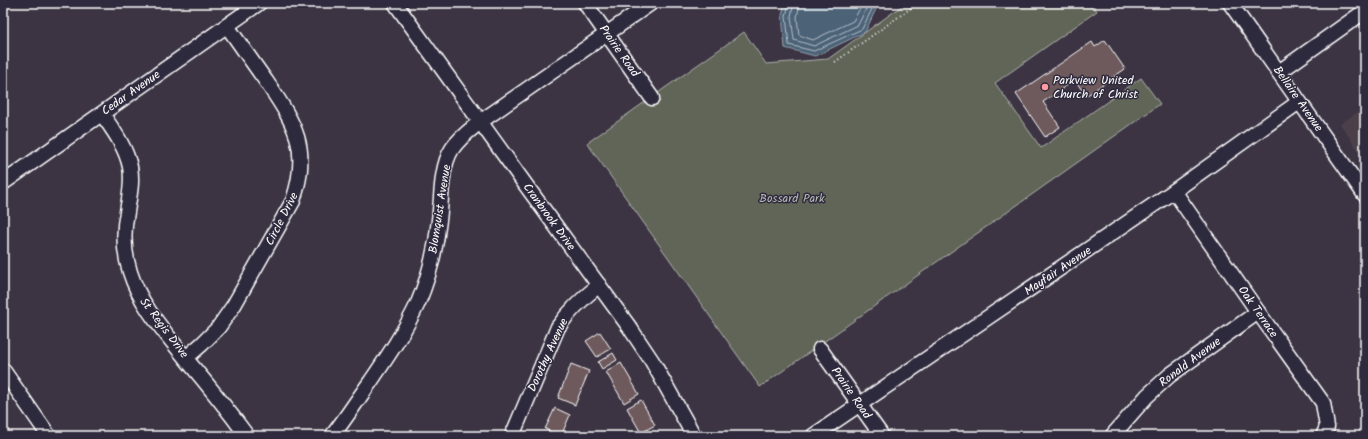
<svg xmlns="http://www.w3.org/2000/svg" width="1368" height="439" font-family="Kalam,sans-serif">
<rect width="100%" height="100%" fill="#3c3443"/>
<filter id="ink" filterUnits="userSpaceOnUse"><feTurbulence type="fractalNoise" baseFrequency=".025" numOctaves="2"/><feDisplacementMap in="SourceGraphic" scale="8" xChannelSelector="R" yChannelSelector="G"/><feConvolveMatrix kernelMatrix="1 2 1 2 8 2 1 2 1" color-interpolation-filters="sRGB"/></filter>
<g filter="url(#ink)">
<path fill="#4b3f4a" d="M1365,107V160L1340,124Z"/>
<path fill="#606558" stroke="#b0b2ac" d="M906,3H1092L1097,11L995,83L1041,148L1141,78L1160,104L760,387L587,143L744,32L766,64L828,59Z"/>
<path fill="#4c6277" stroke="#94a1ad" d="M785,3H879L865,32L815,56L785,48L782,15Z"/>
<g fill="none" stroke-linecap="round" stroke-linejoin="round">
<g stroke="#b7c0c9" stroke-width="1">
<path d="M789,3L786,16L789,45L814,51L862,29L875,3"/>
<path d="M794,3L791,16L794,40L814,46L858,25L869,3"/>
<path d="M800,3L797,17L799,35L813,40L853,21L863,3"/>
</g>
</g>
<g fill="#6e5a5c" stroke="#fff">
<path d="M1105,40L1125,69L1086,96L1075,80L1043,102L1060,127L1045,137L1016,94L1092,42L1095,47Z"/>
<path d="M600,332L611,349L597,357L586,341Z"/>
<path d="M613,353L617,360L602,369L598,362Z"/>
<path d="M621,363L639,394L624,403L606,372Z"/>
<path d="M571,364L589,371L575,405L558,398Z"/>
<path d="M641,400L655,425L641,433L627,408Z"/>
<path d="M555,408L570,415L561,436L545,429Z"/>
</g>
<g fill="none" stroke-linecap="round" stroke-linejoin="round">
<g stroke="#fff" stroke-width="17">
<g id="minor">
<path d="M395,3L525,184L630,328L652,361L694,436"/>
<path d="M585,3L652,98"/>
<path d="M1230,3L1365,195"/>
<path d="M1279,72L1365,11"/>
<path d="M102,114C113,130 126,147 130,167C133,183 129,197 127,212C123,231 124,253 130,272C141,307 165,332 187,360C208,385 228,410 247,436"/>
<path d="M3,183L259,3"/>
<path d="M1174,191L1258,312L1323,403L1327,427L1323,436"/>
<path d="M820,349L882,436"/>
<path d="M186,358L202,344L218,328L234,305L293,201C311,148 295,124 266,81C253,63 240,44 227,26"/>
<path d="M3,370L49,436"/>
<path d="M332,436C346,418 358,399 371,381C388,356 405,331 418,303C429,277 436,249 439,220C442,199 440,168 452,149C459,138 470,130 480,122L651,3"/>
<path d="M512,436L558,327C570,310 583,298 599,285"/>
<path d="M813,436L1174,191L1299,102"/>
<path d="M1112,436L1147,396L1170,375L1258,312"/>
</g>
</g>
<path stroke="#fff" stroke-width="2" stroke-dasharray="1 3" stroke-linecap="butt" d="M835,62L918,3"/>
<use href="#minor" stroke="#2f2a3d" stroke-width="14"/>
</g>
</g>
<circle fill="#ff9aa2" stroke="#2f2a3d" stroke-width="1.5" cx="1045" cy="87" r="4"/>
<g text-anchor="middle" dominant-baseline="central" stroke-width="3" stroke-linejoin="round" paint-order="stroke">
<g font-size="12" fill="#fff" stroke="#2f2a3d">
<text transform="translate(619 51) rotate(55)">Prairie Road</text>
<text transform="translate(131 93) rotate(-35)">Cedar Avenue</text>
<text transform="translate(1298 99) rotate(55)">Bellaire Avenue</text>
<text transform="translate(440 209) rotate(-81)">Blomquist Avenue</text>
<text transform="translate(549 217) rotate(54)">Cranbrook Drive</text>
<text transform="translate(282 219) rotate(-63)">Circle Drive</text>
<text transform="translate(1058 271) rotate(-34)">Mayfair Avenue</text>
<text transform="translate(1258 312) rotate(55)">Oak Terrace</text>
<text transform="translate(164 328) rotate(53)">St Regis Drive</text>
<text transform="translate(548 355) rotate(-65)">Dorothy Avenue</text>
<text transform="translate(1190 362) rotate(-37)">Ronald Avenue</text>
<text transform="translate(851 393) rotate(55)">Prairie Road</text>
</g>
<g font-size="12" fill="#fff" stroke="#2f2a3d" text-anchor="start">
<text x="1053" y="80">Parkview United<tspan x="1053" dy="14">Church of Christ</tspan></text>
</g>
<g font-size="12" fill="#b7bab4" stroke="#2f2a3d">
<text x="792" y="198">Bossard Park</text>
</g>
</g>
<rect width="1368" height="439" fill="none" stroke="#2f2a3d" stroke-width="16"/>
<rect x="8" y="8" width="1352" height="423" fill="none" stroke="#fff" stroke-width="1.5" filter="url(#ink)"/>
</svg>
